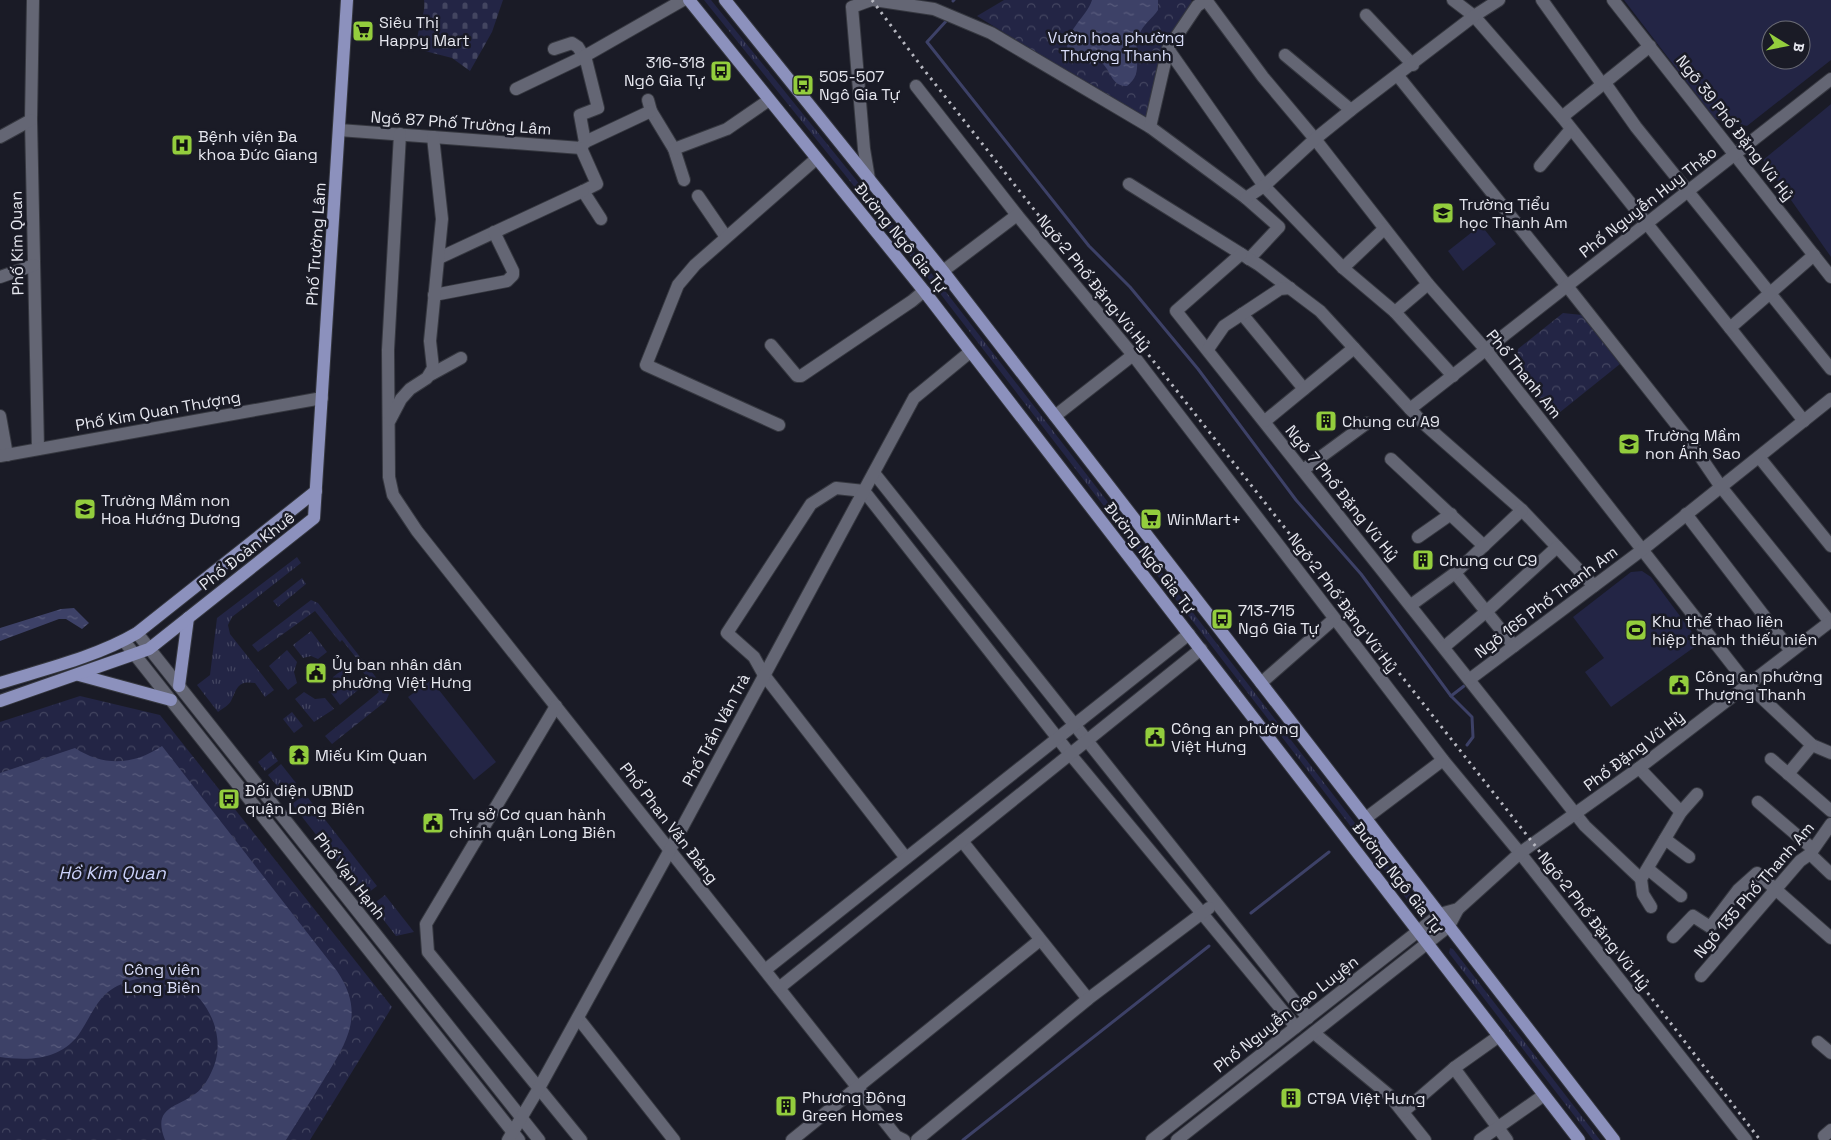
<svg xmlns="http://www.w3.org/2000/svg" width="1831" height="1140" font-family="'Space Grotesk',sans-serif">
<defs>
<pattern id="grass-tufts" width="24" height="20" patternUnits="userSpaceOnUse" patternTransform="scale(1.25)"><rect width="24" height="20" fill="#232545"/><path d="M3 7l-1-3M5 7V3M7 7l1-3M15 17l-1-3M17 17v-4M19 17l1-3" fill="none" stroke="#434560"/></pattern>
<pattern id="forest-crowns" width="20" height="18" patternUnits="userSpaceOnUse" patternTransform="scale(1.25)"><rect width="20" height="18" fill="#232545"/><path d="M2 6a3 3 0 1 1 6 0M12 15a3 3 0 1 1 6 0" fill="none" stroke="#434560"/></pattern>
<pattern id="cemetery-stones" width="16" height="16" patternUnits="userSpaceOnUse" patternTransform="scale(1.25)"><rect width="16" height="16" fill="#232545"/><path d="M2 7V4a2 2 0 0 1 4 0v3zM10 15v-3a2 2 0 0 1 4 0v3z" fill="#434560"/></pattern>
<pattern id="water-ripples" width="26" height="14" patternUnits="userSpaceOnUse" patternTransform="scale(1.25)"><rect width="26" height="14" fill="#3d4167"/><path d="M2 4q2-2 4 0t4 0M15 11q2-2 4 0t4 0" fill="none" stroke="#595c7d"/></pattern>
</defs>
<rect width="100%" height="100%" fill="#1a1b26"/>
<g fill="url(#grass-tufts)">
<path d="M704,0H711L936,279L1412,897L1413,903L1409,902L932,283Z"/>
<path d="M297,557L301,563L232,617L228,625L230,634L274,690L265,697L255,683C237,680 237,689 231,701C229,705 222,709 218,712L197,685L210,675L217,618Z"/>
<path d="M302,578L306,584L278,607L273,601Z"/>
<path d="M311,631L327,652L318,659L311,656L303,658L293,645Z"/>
<path d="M287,650L297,662L294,672L297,683L288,690L269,666Z"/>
<path d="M342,670L358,690L340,705L331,693L333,677Z"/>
<path d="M304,692L315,699L325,698L334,709L314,722L295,699Z"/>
<path d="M292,712L303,726L294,733L283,719Z"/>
<path d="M271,751L278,761L265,771L258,762Z"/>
<path d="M281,764L296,783L283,793L268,775Z"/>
<path d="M305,794L377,886L364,896L292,804Z"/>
<path d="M385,895L414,932L396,936L372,905Z"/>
<path d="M1450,948L1453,949L1600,1140H1593L1449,953Z"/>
</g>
<g fill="url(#forest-crowns)">
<path d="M1004,0H1191L1192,1L1162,53L1147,121L977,16Z"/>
<path d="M1563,313L1582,315L1620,364L1554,417L1516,368L1518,349Z"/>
<path d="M311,600L318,603L389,694L386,701L332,744L325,736L379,692L354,661L357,659L342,640L340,642L315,611L258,652L252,645Z"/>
<path d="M80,696L160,715L392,1007L310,1140H0V722Z"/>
</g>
<path fill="url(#cemetery-stones)" d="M424,0H503L492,32L470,71L452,58L421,50C411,35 427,17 424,0Z"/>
<g fill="#232545" fill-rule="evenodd">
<path d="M1624,0H1831V60L1747,126L1715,119ZM1771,30H1801V60H1771Z"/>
<path d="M1831,104V257L1763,160Z"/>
<path d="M1481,225L1496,244L1463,271L1448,251Z"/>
<path d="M1642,571L1651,577L1700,643L1611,707L1585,672L1604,658L1573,617L1631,572Z"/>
<path d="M431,680L496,762L474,780L408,697Z"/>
</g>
<g fill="url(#water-ripples)">
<path d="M1092,0H1158V10C1152,19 1143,24 1139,35C1131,54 1146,72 1127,86C1112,87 1111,71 1102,63C1094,55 1079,57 1069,53C1060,35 1087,17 1092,0Z"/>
<path d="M74,608L89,623L82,629L66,619H59L0,641V628L61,609Z"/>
<path d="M162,746L337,971C366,1014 347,1042 323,1081C311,1101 298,1120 286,1140H165C152,1107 176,1108 195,1094C204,1088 210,1076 214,1066C225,1037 210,1002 185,986C162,970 119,977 101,999C93,1009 88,1020 81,1031C63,1060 30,1061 0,1057V773L75,748C104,767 134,765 162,746Z"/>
</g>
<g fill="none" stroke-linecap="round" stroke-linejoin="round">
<g stroke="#3d4167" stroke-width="3">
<path d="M953,1L954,0"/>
<path d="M948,19L927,42L1089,246L1130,287L1198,369L1296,500L1361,574L1451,696L1472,717L1473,737L1467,745"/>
<path d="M1451,696L1464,686"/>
<path d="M1251,913L1329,852"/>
<path d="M963,1140L1209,946"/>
</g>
<g stroke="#363840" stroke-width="14">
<g id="minor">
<path d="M33,0L31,120L38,449"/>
<path d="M874,0L934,9L991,33L1150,127L1246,198L1279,227L1249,259"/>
<path d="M1206,0L1263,77L1315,139L1428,284L1486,350L1748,685L1812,745L1831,753"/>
<path d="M1453,0L1474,16L1562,117L1804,421"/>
<path d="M1542,0L1602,84"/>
<path d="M1613,0L1831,277"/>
<path d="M1366,15L1413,65"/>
<path d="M554,49L572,43L578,47L584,57"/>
<path d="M1168,49L1264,186L1343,268L1395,312L1453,376"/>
<path d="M1285,55L1351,110"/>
<path d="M1398,76L1567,286L1691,443L1721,487L1830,622"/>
<path d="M1605,83L1636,127L1831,369"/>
<path d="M916,86L1017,215L1133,355L1443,760L1520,853L1746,1140"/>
<path d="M516,89L585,56"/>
<path d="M648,100L651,111L674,149L684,180"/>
<path d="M1562,117L1650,46"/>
<path d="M1150,127L1168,49L1197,6L1206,0"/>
<path d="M339,130L581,148"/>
<path d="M400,134L388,350L389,477L393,495L417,531L896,1136L904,1140"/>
<path d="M0,137L31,120"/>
<path d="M585,142L651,111"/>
<path d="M581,148L585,142L580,115L598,108L585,56L683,0"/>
<path d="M581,148L597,184L583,191L601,219"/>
<path d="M674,149L727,129L769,100"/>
<path d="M1540,166L1571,129"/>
<path d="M869,179L864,149L852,7L871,0"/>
<path d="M1129,184L1259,265L1320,311L1423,423L1522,510L1594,586"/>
<path d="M698,196L726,237"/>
<path d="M1246,198L1264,186L1315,139L1351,110L1474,16L1499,0"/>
<path d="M1241,254L1176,311L1585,826L1641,879"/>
<path d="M439,258L583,191"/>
<path d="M1343,268L1384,229"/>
<path d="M943,271L1017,215"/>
<path d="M0,277L34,265"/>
<path d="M434,295L507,281L513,275V271L494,232"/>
<path d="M1395,312L1428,284"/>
<path d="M1242,314L1304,389"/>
<path d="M1730,328L1814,255"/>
<path d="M771,345L797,376H801L912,301L924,291"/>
<path d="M1208,349L1224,326L1280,289L1290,288"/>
<path d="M430,375L461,358"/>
<path d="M1410,409L1831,79"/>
<path d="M0,416L7,455"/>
<path d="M1055,416L1133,355"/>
<path d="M390,420L401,399L410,389L427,378L433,368L430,341L442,219L433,137"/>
<path d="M1265,421L1354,348"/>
<path d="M779,425L646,365L678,285L695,265L816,159"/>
<path d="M0,456L322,398"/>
<path d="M1759,457L1831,546"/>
<path d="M1391,459L1484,546"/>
<path d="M1303,470L1367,423"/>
<path d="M874,473L1308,1018"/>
<path d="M1686,514L1791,651"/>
<path d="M1418,537L1451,514"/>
<path d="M1455,573L1514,646"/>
<path d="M1411,605L1455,573L1522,510"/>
<path d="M137,633L539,1140"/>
<path d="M124,641L519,1140"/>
<path d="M1444,647L1487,611L1557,547"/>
<path d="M1470,679L1642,550L1831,399"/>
<path d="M1261,683L1334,619"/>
<path d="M556,706L426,924L428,952L581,1140"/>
<path d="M1771,759L1831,811"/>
<path d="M1639,768L1681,812"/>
<path d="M1788,774L1812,745"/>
<path d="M1758,802L1813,849"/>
<path d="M1366,818L1443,760"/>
<path d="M1665,839L1689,857"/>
<path d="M962,841L1088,999"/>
<path d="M1810,854L1831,874"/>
<path d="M906,858L764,675L754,657L727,633L811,504L836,488L864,491L1070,754L1296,1027"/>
<path d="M1648,869L1681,896"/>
<path d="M1651,907L1643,894L1641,879L1681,812L1697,794"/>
<path d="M1673,937L1693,916L1710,927L1738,890L1757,873L1831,938"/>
<path d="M765,970L1189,634"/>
<path d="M1701,976L1800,861L1810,854L1831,824"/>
<path d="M779,988L1201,649"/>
<path d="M578,1018L674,1140"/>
<path d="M1314,1033L1389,1095L1425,1140"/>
<path d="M1818,1042L1831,1053"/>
<path d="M1454,1068L1507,1140"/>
<path d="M1403,1112L1454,1068L1499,1036"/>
<path d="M1824,1136L1831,1130"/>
<path d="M508,1140L539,1088L670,850L914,398L970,352"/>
<path d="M792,1140L1040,940"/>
<path d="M917,1140L1088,999L1209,908"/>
<path d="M1152,1140L1440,914L1458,909L1520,853L1639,768L1831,621"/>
<path d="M1177,1140L1449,926L1458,909"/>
<path d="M1480,1140L1544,1095"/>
</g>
</g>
<g stroke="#363840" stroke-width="14">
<g id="major">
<path d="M689,0L924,291L1579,1140"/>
<path d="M725,0L943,271L1614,1140"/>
<path d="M79,675L171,700"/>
<path d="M0,683C45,669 96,657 137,633L316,491"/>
<path d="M179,686L188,618"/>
<path d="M0,701L149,649L314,518L347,0"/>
</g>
</g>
<use href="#minor" stroke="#646674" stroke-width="12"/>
<use href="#major" stroke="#8c91bd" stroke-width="12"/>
<path stroke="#b7b8c1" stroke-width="3" stroke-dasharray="2.5 5" stroke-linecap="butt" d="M872,0L921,66L1533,843L1760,1140"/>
</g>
<defs>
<g id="supermarket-square" transform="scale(1.125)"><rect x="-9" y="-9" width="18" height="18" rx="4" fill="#93cd3d" stroke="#1a1b26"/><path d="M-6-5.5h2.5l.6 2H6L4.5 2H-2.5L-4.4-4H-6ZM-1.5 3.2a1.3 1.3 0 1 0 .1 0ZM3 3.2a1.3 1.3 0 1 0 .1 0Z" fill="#111"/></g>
<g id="bus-square" transform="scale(1.125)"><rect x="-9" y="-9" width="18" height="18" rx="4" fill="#93cd3d" stroke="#1a1b26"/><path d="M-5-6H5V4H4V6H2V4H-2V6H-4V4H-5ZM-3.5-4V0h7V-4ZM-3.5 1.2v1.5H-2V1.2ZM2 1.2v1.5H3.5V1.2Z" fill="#111"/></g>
<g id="hospital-square" transform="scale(1.125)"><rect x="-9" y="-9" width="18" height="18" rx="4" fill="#93cd3d" stroke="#1a1b26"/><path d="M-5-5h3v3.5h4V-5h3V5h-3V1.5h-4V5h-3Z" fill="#111"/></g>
<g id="school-square" transform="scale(1.125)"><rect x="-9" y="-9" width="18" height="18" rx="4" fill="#93cd3d" stroke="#1a1b26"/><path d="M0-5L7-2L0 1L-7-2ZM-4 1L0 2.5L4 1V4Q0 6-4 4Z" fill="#111"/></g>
<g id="building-square" transform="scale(1.125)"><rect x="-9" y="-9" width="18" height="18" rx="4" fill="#93cd3d" stroke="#1a1b26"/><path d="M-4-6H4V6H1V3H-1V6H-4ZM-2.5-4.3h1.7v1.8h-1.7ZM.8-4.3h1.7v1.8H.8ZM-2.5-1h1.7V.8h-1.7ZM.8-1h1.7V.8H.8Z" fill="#111"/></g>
<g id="stadium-square" transform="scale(1.125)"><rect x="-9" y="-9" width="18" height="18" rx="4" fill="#93cd3d" stroke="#1a1b26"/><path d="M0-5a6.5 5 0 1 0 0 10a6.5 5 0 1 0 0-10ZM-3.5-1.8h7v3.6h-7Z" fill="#111"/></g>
<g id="civic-square" transform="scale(1.125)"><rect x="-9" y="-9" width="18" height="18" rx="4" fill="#93cd3d" stroke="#1a1b26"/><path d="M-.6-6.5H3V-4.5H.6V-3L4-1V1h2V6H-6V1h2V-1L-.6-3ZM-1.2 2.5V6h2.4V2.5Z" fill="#111"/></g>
<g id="temple-square" transform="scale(1.125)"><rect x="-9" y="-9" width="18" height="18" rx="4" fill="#93cd3d" stroke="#1a1b26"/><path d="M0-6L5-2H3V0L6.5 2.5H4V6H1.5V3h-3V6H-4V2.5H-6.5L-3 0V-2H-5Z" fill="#111"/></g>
</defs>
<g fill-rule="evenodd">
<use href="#supermarket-square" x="363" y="31"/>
<use href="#bus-square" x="721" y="71"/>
<use href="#bus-square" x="803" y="85"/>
<use href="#hospital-square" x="182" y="145"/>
<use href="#school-square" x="1443" y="213"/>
<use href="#building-square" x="1326" y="421"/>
<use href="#school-square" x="1629" y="444"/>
<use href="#school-square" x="85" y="509"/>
<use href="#supermarket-square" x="1151" y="519"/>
<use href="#building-square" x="1423" y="560"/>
<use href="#bus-square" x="1222" y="619"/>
<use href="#stadium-square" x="1636" y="630"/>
<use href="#civic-square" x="316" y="673"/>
<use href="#civic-square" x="1679" y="685"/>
<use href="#civic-square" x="1155" y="737"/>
<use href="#temple-square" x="299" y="755"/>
<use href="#bus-square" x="229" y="799"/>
<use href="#civic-square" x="433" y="823"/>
<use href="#building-square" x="1291" y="1098"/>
<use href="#building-square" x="786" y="1106"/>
</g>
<g text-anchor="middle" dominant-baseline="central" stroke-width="5" stroke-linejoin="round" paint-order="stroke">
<g font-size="16" fill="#e6e7ef" stroke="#1a1b26" text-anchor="start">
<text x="379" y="22">Siêu Thị<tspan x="379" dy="18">Happy Mart</tspan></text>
<text x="705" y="62" text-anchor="end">316-318<tspan x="705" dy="18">Ngô Gia Tự</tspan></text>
<text x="819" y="76">505-507<tspan x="819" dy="18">Ngô Gia Tự</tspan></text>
<text x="198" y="136">Bệnh viện Đa<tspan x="198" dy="18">khoa Đức Giang</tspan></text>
<text x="1459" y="204">Trường Tiểu<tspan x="1459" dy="18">học Thanh Am</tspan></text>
<text x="1342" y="421">Chung cư A9</text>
<text x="1645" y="435">Trường Mầm<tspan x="1645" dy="18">non Ánh Sao</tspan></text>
<text x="101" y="500">Trường Mầm non<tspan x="101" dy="18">Hoa Hướng Dương</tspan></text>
<text x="1167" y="519">WinMart+</text>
<text x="1439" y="560">Chung cư C9</text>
<text x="1238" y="610">713-715<tspan x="1238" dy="18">Ngô Gia Tự</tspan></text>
<text x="1652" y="621">Khu thể thao liên<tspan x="1652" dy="18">hiệp thanh thiếu niên</tspan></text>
<text x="332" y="664">Ủy ban nhân dân<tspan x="332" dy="18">phường Việt Hưng</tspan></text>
<text x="1695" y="676">Công an phường<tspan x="1695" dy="18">Thượng Thanh</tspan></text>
<text x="1171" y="728">Công an phường<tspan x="1171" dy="18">Việt Hưng</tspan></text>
<text x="315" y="755">Miếu Kim Quan</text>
<text x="245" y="790">Đối diện UBND<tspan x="245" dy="18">quận Long Biên</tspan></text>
<text x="449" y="814">Trụ sở Cơ quan hành<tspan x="449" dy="18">chính quận Long Biên</tspan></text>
<text x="802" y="1097">Phương Đông<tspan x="802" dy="18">Green Homes</tspan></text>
<text x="1307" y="1098">CT9A Việt Hưng</text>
</g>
<g font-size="16" fill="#d9ddf9" stroke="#1a1b26">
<text x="1116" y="37">Vườn hoa phường<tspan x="1116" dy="18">Thượng Thanh</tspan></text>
<text x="162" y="969">Công viên<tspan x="162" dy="18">Long Biên</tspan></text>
</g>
<g font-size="16" fill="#e6e7ef" stroke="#1a1b26">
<text transform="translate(461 123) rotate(4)">Ngõ 87 Phố Trường Lâm</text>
<text transform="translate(1735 128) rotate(52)">Ngõ 39 Phố Đặng Vũ Hỷ</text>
<text transform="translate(1648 202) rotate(-38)">Phố Nguyễn Huy Thảo</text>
<text transform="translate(901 238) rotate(51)">Đường Ngô Gia Tự</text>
<text transform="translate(17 243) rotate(-91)">Phố Kim Quan</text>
<text transform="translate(316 244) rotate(-86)">Phố Trường Lâm</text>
<text transform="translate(1094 283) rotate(51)">Ngõ 2 Phố Đặng Vũ Hỷ</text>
<text transform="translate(1524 374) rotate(51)">Phố Thanh Am</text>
<text transform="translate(158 411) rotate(-10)">Phố Kim Quan Thượng</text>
<text transform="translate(1342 493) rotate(51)">Ngõ 7 Phố Đặng Vũ Hỷ</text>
<text transform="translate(247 551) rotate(-38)">Phố Đoàn Khuê</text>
<text transform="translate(1150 558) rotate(52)">Đường Ngô Gia Tự</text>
<text transform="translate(1546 602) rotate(-37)">Ngõ 165 Phố Thanh Am</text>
<text transform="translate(1343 603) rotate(53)">Ngõ 2 Phố Đặng Vũ Hỷ</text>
<text transform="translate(716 730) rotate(-62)">Phố Trần Văn Trà</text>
<text transform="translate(1634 751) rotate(-37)">Phố Đặng Vũ Hỷ</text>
<text transform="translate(669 823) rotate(52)">Phố Phan Văn Đáng</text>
<text transform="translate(350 876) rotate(52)">Phố Vạn Hạnh</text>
<text transform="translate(1398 878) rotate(52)">Đường Ngô Gia Tự</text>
<text transform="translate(1754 890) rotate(-49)">Ngõ 135 Phố Thanh Am</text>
<text transform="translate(1594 921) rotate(52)">Ngõ 2 Phố Đặng Vũ Hỷ</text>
<text transform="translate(1286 1014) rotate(-38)">Phố Nguyễn Cao Luyện</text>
</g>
<g font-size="18" font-style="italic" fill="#cbd1fa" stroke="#1a1b26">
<text x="112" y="872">Hồ Kim Quan</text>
</g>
</g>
<g transform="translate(1786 45) rotate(100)"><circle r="24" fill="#1a1b26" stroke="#6c6d76"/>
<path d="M0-4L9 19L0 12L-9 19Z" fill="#93cd3d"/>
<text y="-8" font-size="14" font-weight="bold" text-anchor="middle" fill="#e6e7ef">B</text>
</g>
</svg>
